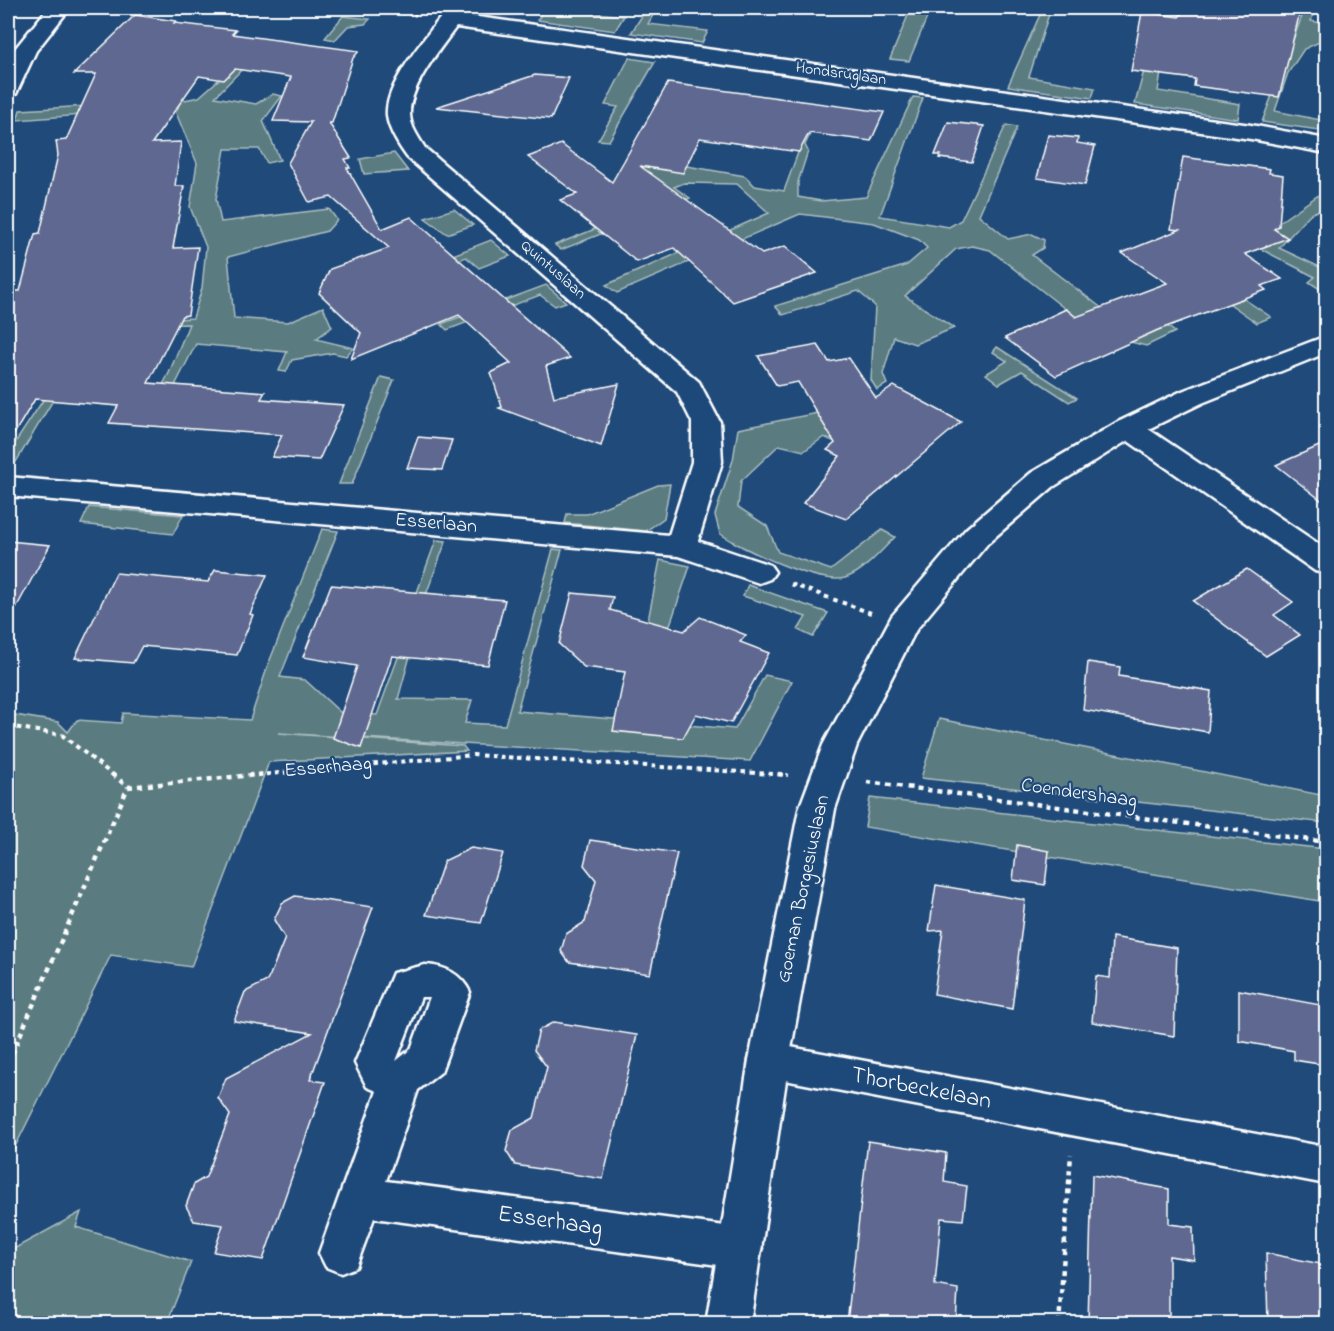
<svg xmlns="http://www.w3.org/2000/svg" width="1334" height="1331" font-family="'Indie Flower',sans-serif">
<rect width="100%" height="100%" fill="#1f4a7a"/>
<filter id="ink" filterUnits="userSpaceOnUse"><feTurbulence type="fractalNoise" baseFrequency=".0167" numOctaves="2"/><feDisplacementMap in="SourceGraphic" scale="12" xChannelSelector="R" yChannelSelector="G"/><feConvolveMatrix kernelMatrix="1 2 1 2 8 2 1 2 1" color-interpolation-filters="sRGB"/></filter>
<g filter="url(#ink)">
<g fill="#5a7c81" stroke="#acbec0" stroke-width="1.5">
<path d="M571,8H581L580,11L624,16L615,31L537,20L543,12L567,13Z"/>
<path d="M647,8H657L648,24L708,31L702,43L631,33Z"/>
<path d="M911,8H931L909,61L890,59Z"/>
<path d="M1043,8H1055L1048,17L1029,77L1095,88L1092,98L1008,86Z"/>
<path d="M1158,8H1183L1182,10L1248,21L1170,18L1158,91L1240,104L1238,119L1135,104L1161,8Z"/>
<path d="M1305,8H1316L1311,21L1326,24V39L1304,49L1288,73L1275,111L1326,121V131L1262,122Z"/>
<path d="M343,16L370,19L365,24L348,26L335,40L325,38Z"/>
<path d="M629,58L655,62L609,141L598,140L618,107L605,105Z"/>
<path d="M241,60L249,62L215,97L256,104L273,94L282,96L263,121L280,160L267,163L259,149H225L216,199L221,222L329,209L337,220L327,231L228,257L234,318L288,322L323,307L332,327L316,339L353,348L346,356L333,353L292,360L286,372L279,371L287,352L196,344L158,419L147,415L169,373L189,324L128,325L82,352L13,467L8,466V446L15,443L57,379L99,324L193,318L202,288L206,247L190,207L197,163L176,113L180,101L199,97Z"/>
<path d="M913,97L923,98L880,216L949,227L961,220L1006,125L1017,127L979,215L1008,239L1032,234L1044,240L1043,248L1032,255L1132,331L1162,322L1175,332L1146,346L1123,340L1111,345L990,250L972,246L956,249L905,296L954,328L915,344L894,337L883,374L887,384L877,390L871,380L875,306L858,291L783,315L775,306L907,265L927,248L919,240L874,223L800,214L617,293L606,285L769,213L737,184L684,183L674,187L690,198L561,250L555,245L675,197L628,156L745,176L755,186L784,191L811,117H818L805,145L808,151L798,182V197L821,201L866,197Z"/>
<path d="M123,104L121,112L17,120L20,110Z"/>
<path d="M394,153L408,171L364,174L360,159Z"/>
<path d="M1326,190V207L1310,214L1279,248L1326,270V293L1309,282L1315,277L1257,247L1278,223Z"/>
<path d="M454,209L473,225L447,234L425,218Z"/>
<path d="M491,240L510,256L479,268L466,257L341,306L336,301Z"/>
<path d="M1172,263L1235,301L1244,299L1271,317L1257,323Z"/>
<path d="M546,285L566,302L555,306L540,295L447,330L441,324Z"/>
<path d="M997,347L1077,398L1069,402L1022,371L999,384L986,374L1007,361L993,352Z"/>
<path d="M381,377L394,380L352,484H339Z"/>
<path d="M843,408L853,450L824,437L804,451L779,445L741,481L738,507L767,526L778,552L831,570L882,530L895,537C881,551 864,572 845,578C818,585 743,549 720,534L715,515L733,460L738,429Z"/>
<path d="M670,484L664,518L646,531L565,523L567,514H587L658,485Z"/>
<path d="M89,507L183,515L173,534L81,524Z"/>
<path d="M322,529L338,531L280,677L305,680L340,712L377,715L404,641L414,642L398,699L472,700L465,723L505,725L553,549L562,550L517,711L735,729L765,675L792,681L750,761L278,733L463,746L467,751L269,762L191,967L111,955L8,1161V714L58,722L68,732L77,720L121,723L123,713L250,720L268,665Z"/>
<path d="M436,540L446,541L421,608L411,609Z"/>
<path d="M660,560L690,566L652,678L637,676Z"/>
<path d="M748,585L828,613L813,637L798,630L806,617L743,596Z"/>
<path d="M939,719L1326,796V823L921,778Z"/>
<path d="M870,798L1326,849V902L865,827Z"/>
<path d="M81,1212L76,1227L191,1262L167,1323H8V1252Z"/>
</g>
<g fill="#5f6890" stroke="#fff" stroke-width="1.5">
<path d="M1186,8H1301L1279,97L1194,86L1195,79L1131,71L1142,12L1179,17Z"/>
<path d="M135,15L176,21L174,23L236,30L232,34L359,51L353,58L332,123H329L351,158L345,159L350,168H347L382,229L411,217L570,358L546,366L554,397L619,384L601,446L499,408L502,407L491,373L511,363L459,315L351,359L361,333L319,293L330,269L389,248L331,197L309,202L288,163L311,122L273,121L291,77L235,69L224,80L199,76L152,143L181,142L175,186H184L173,248L198,247L188,315L182,316L148,383L265,392L261,399L344,405L319,460L272,457L282,435L109,423L118,406L35,399L8,444V315L15,291H20L35,234L40,233L58,155L56,141L66,140L96,74H74Z"/>
<path d="M535,75L569,78L551,119L436,107Z"/>
<path d="M668,83L884,112L871,141L809,133L799,152L700,138L683,173L640,166L762,254L785,246L817,273L733,302L674,248L637,262L560,200L577,194L528,157L561,144L612,182Z"/>
<path d="M948,122L984,126L972,162L939,158L940,155H935Z"/>
<path d="M1048,135L1078,138L1077,143L1095,146L1085,185L1037,178Z"/>
<path d="M1183,157L1270,169L1269,173L1283,175L1279,226L1274,229L1288,238L1245,254L1282,279L1261,286L1266,290L1158,330L1056,376L1005,338L1066,309L1076,317L1167,283L1122,253L1179,230L1171,229Z"/>
<path d="M818,345L829,362L849,358L876,398L894,386L961,422L846,519L803,503L840,456L827,450L835,443L798,382L777,386L758,356Z"/>
<path d="M418,437L452,440L442,470L407,468Z"/>
<path d="M1326,443V504L1276,465Z"/>
<path d="M8,541L50,545L8,623Z"/>
<path d="M1247,569L1293,602L1274,615L1300,635L1266,656L1193,601Z"/>
<path d="M215,570L267,575L250,614L253,615L237,655L142,646L133,663L75,658L116,573L208,582Z"/>
<path d="M331,585L505,600L488,665L392,656L361,748L333,738L357,666L303,657Z"/>
<path d="M572,593L613,597L610,610L684,631L700,617L746,635L740,642L769,653L731,723L696,714L683,738L613,731L625,672L584,667L559,644Z"/>
<path d="M1088,662L1120,667L1119,676L1211,691L1208,732L1083,710Z"/>
<path d="M590,840L677,853L650,974L569,962L561,951L566,934L585,922L596,880L584,865Z"/>
<path d="M1017,845L1049,851L1045,885L1013,880Z"/>
<path d="M471,848L503,853L481,923L426,915L444,861Z"/>
<path d="M936,885L1025,900L1012,1009L934,994L943,930L929,931Z"/>
<path d="M295,896L373,907L310,1080L325,1082L263,1260L214,1252L223,1225L194,1221L186,1206L194,1184L206,1177L230,1115L218,1098L226,1078L312,1033L234,1021L245,992L267,981L270,975L285,938L274,920L282,903Z"/>
<path d="M1112,937L1177,948L1174,1036L1092,1022L1096,976L1110,978Z"/>
<path d="M1239,990L1326,1006V1065L1294,1060V1051L1239,1041Z"/>
<path d="M554,1022L637,1035L603,1179L515,1165L506,1151L512,1130L534,1118L547,1067L534,1050L539,1030Z"/>
<path d="M868,1141L946,1153L944,1182L967,1186L963,1220L941,1218L935,1285L958,1289L956,1323H847Z"/>
<path d="M1092,1175L1169,1189V1224L1193,1227L1194,1260L1169,1256V1323H1088Z"/>
<path d="M1266,1253L1326,1265V1323H1268Z"/>
</g>
<g fill="none" stroke-linecap="round" stroke-linejoin="round">
<g stroke="#fff" stroke-width="5">
<g id="street">
<path d="M48,8H70L36,51L16,94L8,96V64L14,50Z"/>
<path d="M448,8H469L464,15L1251,125L1326,139V153L1251,139L456,27C440,49 409,87 410,114C410,126 419,138 425,148L699,382L720,422L722,462L698,541L770,565L775,572L770,579L759,583L678,556L8,496V477L669,535L692,462V422L677,392L407,157C399,146 388,129 387,115C384,84 430,32 448,8Z"/>
<path d="M1128,419L1138,422L1326,549V574L1315,571L1118,434L1114,428L1118,422Z"/>
<path d="M425,965C445,966 461,974 470,992L441,1072L418,1090L386,1181L740,1228L755,1234L762,1248L755,1262L740,1268L374,1218L356,1267L341,1273L326,1267L319,1253L377,1091L367,1087L355,1063L393,973ZM421,997H430L411,1049L396,1061Z"/>
<path d="M769,1043L1326,1147V1184L769,1077L755,1072L749,1060L755,1048Z"/>
</g>
</g>
<g stroke="#fff" stroke-width="5">
<path id="secondary" d="M1326,336V353L1202,403L1138,434L1053,487L988,543L916,630L857,745L835,809L789,1060L750,1324H706L749,1060L799,809L823,745L892,616L966,529L1031,473L1118,422L1182,391Z"/>
</g>
<path stroke="#fff" stroke-width="3" stroke-dasharray="3 3" stroke-linecap="butt" d="M354,8L416,15"/>
<g stroke="#fff" stroke-width="4" stroke-dasharray="4.5 4.5" stroke-linecap="butt">
<path d="M791,584L871,613"/>
<path d="M8,726L62,735L114,776"/>
<path d="M248,776L473,755L788,775"/>
</g>
<g stroke="#fff" stroke-width="4.5" stroke-dasharray="5 5" stroke-linecap="butt">
<path d="M112,774L128,787"/>
<path d="M778,774L788,775"/>
<path d="M867,782L1326,842"/>
<path d="M128,787L264,774"/>
<path d="M8,1063L128,787"/>
<path d="M1059,1324L1071,1154"/>
</g>
<use href="#street" fill="#1f4a7a" fill-rule="evenodd"/>
<use href="#secondary" fill="#1f4a7a" fill-rule="evenodd"/>
</g>
</g>
<g text-anchor="middle" dominant-baseline="central" stroke-width="4.5" stroke-linejoin="round" paint-order="stroke">
<g font-size="16" fill="#fff" stroke="#1f4a7a">
<text transform="translate(841 74) rotate(8)">Hondsruglaan</text>
<text transform="translate(553 270) rotate(41)">Quintuslaan</text>
</g>
<g font-size="20" fill="#fff" stroke="#1f4a7a">
<text transform="translate(436 524) rotate(5)">Esserlaan</text>
<text transform="translate(328 768) rotate(-5)">Esserhaag</text>
<text transform="translate(1079 794) rotate(8)">Coendershaag</text>
<text transform="translate(804 889) rotate(-78)">Goeman Borgesiuslaan</text>
</g>
<g font-size="24" fill="#fff" stroke="#1f4a7a">
<text transform="translate(921 1089) rotate(11)">Thorbeckelaan</text>
<text transform="translate(550 1222) rotate(8)">Esserhaag</text>
</g>
</g>
<rect width="1334" height="1331" fill="none" stroke="#1f4a7a" stroke-width="30"/>
<rect x="15" y="15" width="1304" height="1301" fill="none" stroke="#fff" stroke-width="2" filter="url(#ink)"/>
</svg>
